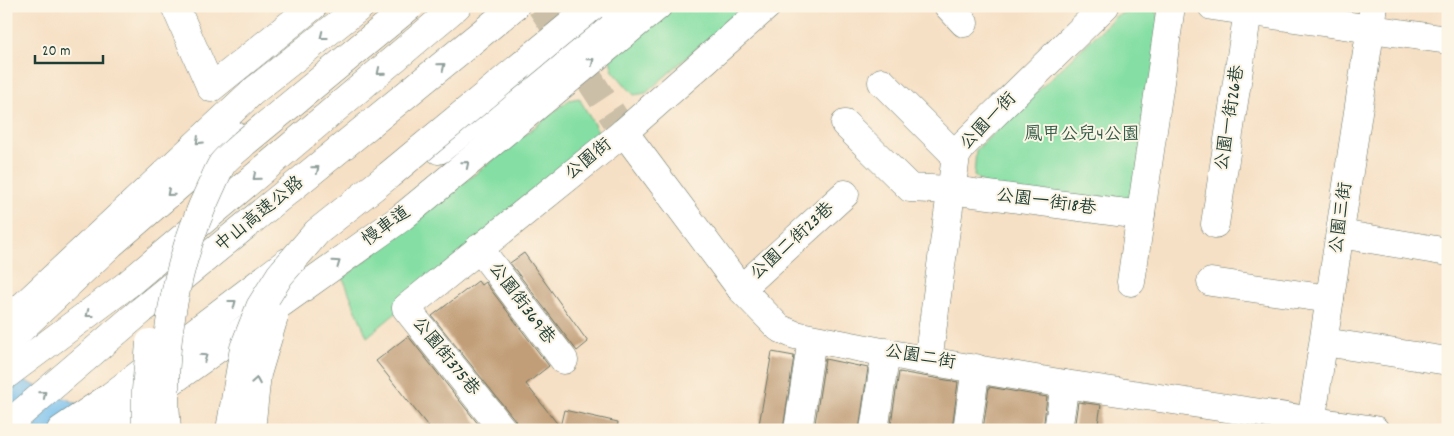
<svg xmlns="http://www.w3.org/2000/svg" width="1454" height="436" font-family="Dekko,'LXGW WenKai TC',sans-serif">
<rect width="100%" height="100%" fill="#fcf5e5"/>
<filter id="ink" filterUnits="userSpaceOnUse"><feTurbulence type="fractalNoise" baseFrequency=".02" numOctaves="2"/><feDisplacementMap in="SourceGraphic" scale="10" xChannelSelector="R" yChannelSelector="G"/><feConvolveMatrix kernelMatrix="1 2 1 2 8 2 1 2 1" color-interpolation-filters="sRGB"/></filter>
<filter id="wash" filterUnits="userSpaceOnUse"><feTurbulence type="fractalNoise" baseFrequency=".0096" numOctaves="4" result="noise"/><feDisplacementMap in="SourceGraphic" scale="20" xChannelSelector="R" yChannelSelector="G"/><feGaussianBlur stdDeviation="1.12" result="paint"/><feColorMatrix in="noise" values="0 0 0 0 0 0 0 0 0 0 0 0 0 0 0 0 0 1.4 0 .05"/><feComposite in="paint" operator="in"/></filter>
<g filter="url(#wash)">
<rect width="100%" height="100%" fill="#f6e0c5"/>
<g fill="#85dfa4" stroke="#528e6c">
<path d="M674,6H745L646,93L634,95L613,71L610,60Z"/>
<path d="M1136,8L1155,10L1161,22L1136,192L1121,203L991,189L974,176L976,150L1116,16Z"/>
<path d="M579,98L601,137L597,146L367,337L343,278L569,100Z"/>
</g>
<path fill="#76bfef" stroke="#4a7e92" d="M6,373L139,430H6Z"/>
<g id="blocks">
<g fill="#c19e78">
<path d="M524,253L588,342L577,351L510,263Z"/>
<path d="M478,281L481,285L485,282L549,366L526,384L560,427L564,410L618,422L617,430H518L515,420L432,316Z"/>
<path d="M408,336L483,430H431L376,361Z"/>
<path d="M772,352L794,356L783,430H758Z"/>
<path d="M825,359L868,368L859,430H814Z"/>
<path d="M899,372L958,382L952,430H890Z"/>
<path d="M989,387L1047,397L1043,430H983Z"/>
<path d="M1078,402L1101,405L1097,430H1074Z"/>
</g>
</g>
</g>
<g filter="url(#ink)">
<use href="#blocks" fill-opacity="0" stroke="#6a7667" stroke-width="1"/>
<g fill="none" stroke-linecap="round" stroke-linejoin="round">
<path stroke="#cbbfa8" stroke-width="28" stroke-dasharray="28 14" stroke-linecap="butt" d="M541,6L624,132"/>
<g stroke="#6a7667" stroke-width="29">
<g id="minor">
<path d="M175,6L211,88L313,6"/>
<path d="M948,6L964,23"/>
<path d="M1212,6L1448,40"/>
<path d="M882,82L956,156"/>
<path d="M845,124L910,188L951,190L1141,215"/>
<path d="M624,132L741,289L779,328L795,335L928,361L1065,384L1375,430"/>
<path d="M1215,224L1248,11"/>
<path d="M1340,234L1448,252"/>
<path d="M479,248L564,360"/>
<path d="M1131,282L1171,6"/>
<path d="M1211,282L1330,299"/>
<path d="M741,289L845,194"/>
<path d="M6,322L251,93L361,6"/>
<path d="M1324,342L1448,361"/>
<path d="M928,361L956,156L964,144L1105,6"/>
<path d="M103,430L401,218L658,6"/>
<path d="M503,430L406,308L624,132L767,6"/>
<path d="M798,430L812,339"/>
<path d="M874,430L886,352"/>
<path d="M967,430L976,368"/>
<path d="M1058,430L1065,384"/>
<path d="M1310,430L1374,6"/>
</g>
</g>
<g stroke="#6a7667" stroke-width="29">
<g id="highway">
<path d="M439,150L623,6"/>
<path d="M6,343L111,244L236,136"/>
<path d="M6,375L128,284L457,6"/>
<path d="M6,426L142,310L515,6"/>
<path d="M61,430L111,396L287,262"/>
</g>
</g>
<use href="#minor" stroke="#fff" stroke-width="28"/>
<use href="#highway" stroke="#fff" stroke-width="28"/>
<g stroke="#6a7667" stroke-width="29" stroke-linecap="butt">
<g id="highway-bridge">
<path d="M146,430V390L150,343"/>
<path d="M167,430C159,349 176,261 210,189C214,181 217,172 222,164C227,157 237,150 244,143L410,6"/>
<path d="M230,430L244,348L260,307L280,275L317,232L389,175L593,6"/>
<path d="M251,430L257,374L274,317"/>
</g>
</g>
<use href="#highway-bridge" stroke="#fff" stroke-width="28"/>
</g>
<defs><path id="oneway-chevron" d="M-2-3.5L2.5 0L-2 3.5" fill="none" stroke-width="1.6" stroke-linecap="round" stroke-linejoin="round" transform="scale(1.25)"/></defs>
<g stroke="#8f9e9a">
<use href="#oneway-chevron" transform="translate(323 36) rotate(142)"/>
<use href="#oneway-chevron" transform="translate(591 61) rotate(-39)"/>
<use href="#oneway-chevron" transform="translate(442 66) rotate(-39)"/>
<use href="#oneway-chevron" transform="translate(380 72) rotate(140)"/>
<use href="#oneway-chevron" transform="translate(199 141) rotate(137)"/>
<use href="#oneway-chevron" transform="translate(466 164) rotate(-39)"/>
<use href="#oneway-chevron" transform="translate(316 169) rotate(-39)"/>
<use href="#oneway-chevron" transform="translate(256 177) rotate(140)"/>
<use href="#oneway-chevron" transform="translate(170 193) rotate(139)"/>
<use href="#oneway-chevron" transform="translate(337 263) rotate(-35)"/>
<use href="#oneway-chevron" transform="translate(233 303) rotate(-37)"/>
<use href="#oneway-chevron" transform="translate(89 314) rotate(143)"/>
<use href="#oneway-chevron" transform="translate(204 357) rotate(-35)"/>
<use href="#oneway-chevron" transform="translate(256 381) rotate(-80)"/>
<use href="#oneway-chevron" transform="translate(43 394) rotate(-40)"/>
</g>
</g>
<g text-anchor="middle" dominant-baseline="central" stroke-width="4" stroke-linejoin="round" paint-order="stroke">
<g font-size="18" fill="#1f3d34" stroke="#fcf5e5">
<text transform="translate(1231 118) rotate(-81)">公園一街26巷</text>
<text transform="translate(989 122) rotate(-46)">公園一街</text>
<text transform="translate(589 160) rotate(-39)">公園街</text>
<text transform="translate(1046 203) rotate(8)">公園一街18巷</text>
<text transform="translate(260 215) rotate(-39)">中山高速公路</text>
<text transform="translate(1342 218) rotate(-82)">公園三街</text>
<text transform="translate(387 227) rotate(-36)">慢車道</text>
<text transform="translate(793 242) rotate(-42)">公園二街23巷</text>
<text transform="translate(521 304) rotate(53)">公園街369巷</text>
<text transform="translate(445 357) rotate(51)">公園街375巷</text>
<text transform="translate(920 358) rotate(10)">公園二街</text>
</g>
<g font-size="18" fill="#335d4a" stroke="#fcf5e5">
<text x="1082" y="135">鳳甲公兒4公園</text>
</g>
</g>
<rect width="1454" height="436" fill="none" stroke="#fcf5e5" stroke-width="25"/>
<path d="M35 55v8h68v-8" fill="none" stroke="#1f3d34" stroke-width="2.5"/>
<text x="42" y="55" font-size="15" fill="#1f3d34" stroke="#fcf5e5" stroke-width="4" paint-order="stroke">20 m</text>
</svg>
